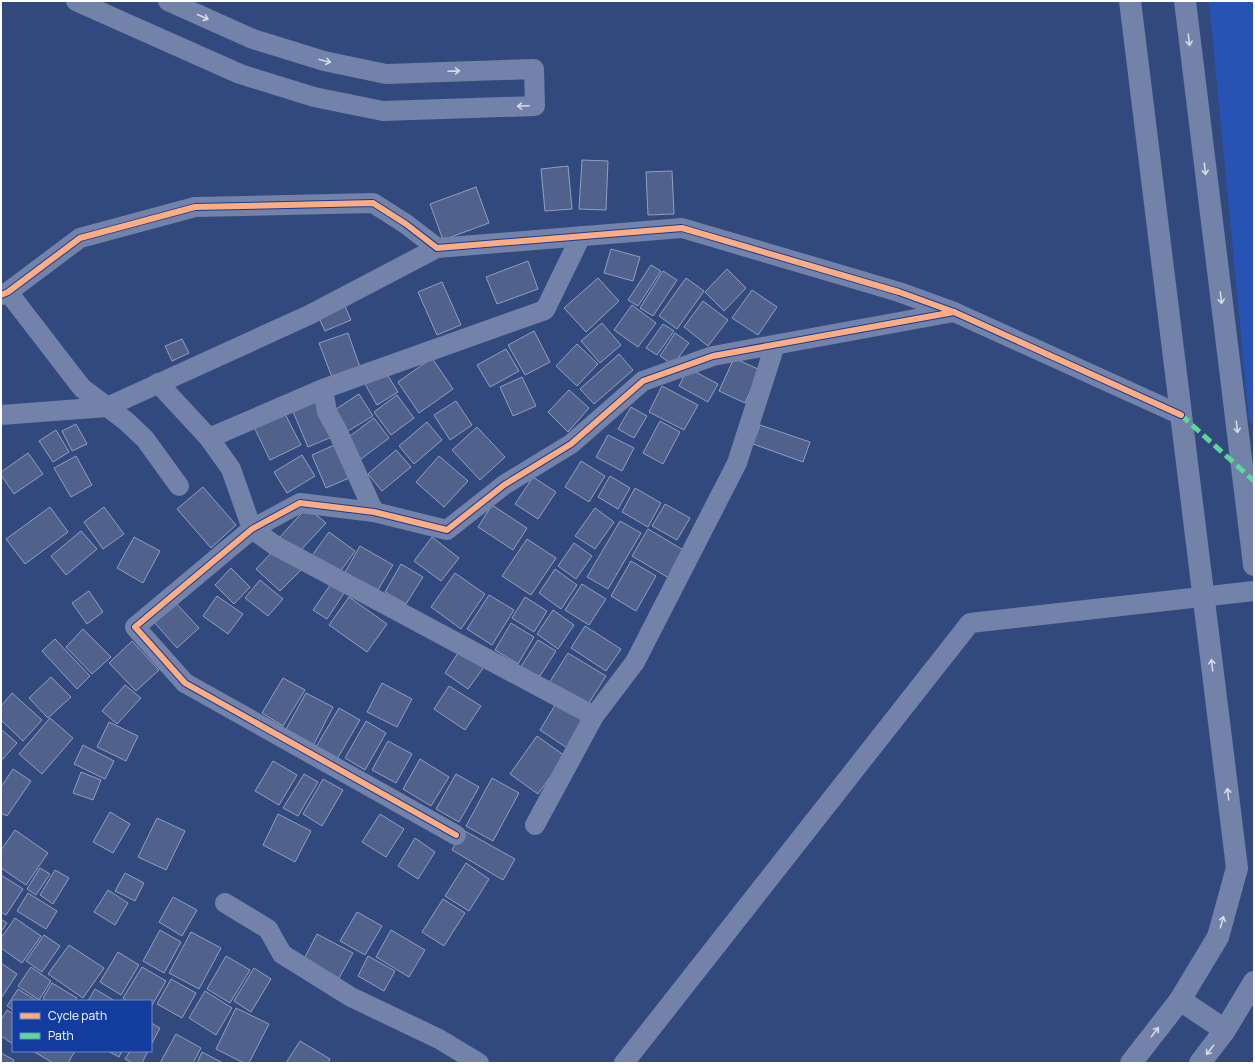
<svg xmlns="http://www.w3.org/2000/svg" width="1255" height="1064" font-family="Manrope,sans-serif">
<rect width="100%" height="100%" fill="#32497e"/>
<path fill="#2753b4" d="M1209,1H1254V426L1249,418Z"/>
<g fill="#50628c" stroke="#929fbd">
<path d="M582,160L608,161L606,210L579,209Z"/>
<path d="M568,166L572,209L545,211L541,169Z"/>
<path d="M672,171L674,214L648,215L646,172Z"/>
<path d="M476,187L489,223L443,240L430,204Z"/>
<path d="M611,249L640,257L633,281L604,273Z"/>
<path d="M528,261L538,289L497,304L486,277Z"/>
<path d="M651,265L661,271L638,306L628,300Z"/>
<path d="M727,269L746,288L724,311L705,292Z"/>
<path d="M663,271L677,280L653,316L640,308Z"/>
<path d="M598,278L619,301L586,332L564,308Z"/>
<path d="M686,278L704,291L677,329L659,316Z"/>
<path d="M442,282L461,325L437,335L418,292Z"/>
<path d="M752,290L777,307L758,335L732,318Z"/>
<path d="M703,301L728,320L708,346L684,327Z"/>
<path d="M344,304L351,320L325,331L318,316Z"/>
<path d="M632,305L656,323L638,347L614,330Z"/>
<path d="M602,323L621,345L600,363L581,341Z"/>
<path d="M663,324L674,331L657,355L646,348Z"/>
<path d="M534,331L550,362L525,375L508,345Z"/>
<path d="M348,333L361,370L333,380L319,343Z"/>
<path d="M675,333L689,343L673,365L660,356Z"/>
<path d="M182,339L189,353L172,361L165,346Z"/>
<path d="M577,344L598,364L577,386L556,366Z"/>
<path d="M506,349L519,371L490,387L477,365Z"/>
<path d="M619,354L633,370L594,404L580,389Z"/>
<path d="M432,358L453,389L419,413L398,382Z"/>
<path d="M734,358L760,370L745,403L719,391Z"/>
<path d="M688,368L718,384L708,402L679,386Z"/>
<path d="M385,371L398,392L377,405L365,384Z"/>
<path d="M522,377L536,406L513,416L500,387Z"/>
<path d="M662,386L698,405L684,430L649,412Z"/>
<path d="M569,390L589,408L568,432L548,412Z"/>
<path d="M359,394L373,416L343,434L330,413Z"/>
<path d="M397,395L414,418L391,435L374,412Z"/>
<path d="M318,397L334,436L308,447L291,407Z"/>
<path d="M456,401L472,425L450,440L434,415Z"/>
<path d="M631,407L647,416L634,438L618,429Z"/>
<path d="M282,408L301,445L270,460L252,423Z"/>
<path d="M374,418L389,438L361,459L346,439Z"/>
<path d="M660,421L680,432L663,464L643,453Z"/>
<path d="M427,422L442,440L414,464L399,446Z"/>
<path d="M76,424L87,444L72,451L62,431Z"/>
<path d="M760,425L810,442L803,462L753,444Z"/>
<path d="M477,427L505,457L480,480L452,450Z"/>
<path d="M56,430L69,452L53,462L39,441Z"/>
<path d="M608,435L634,448L622,471L596,457Z"/>
<path d="M341,442L356,475L326,488L312,455Z"/>
<path d="M396,450L411,467L382,491L368,474Z"/>
<path d="M28,453L43,474L14,494L1,475V472Z"/>
<path d="M302,455L315,476L287,493L274,472Z"/>
<path d="M76,456L92,485L71,497L54,468Z"/>
<path d="M439,456L468,481L444,507L416,482Z"/>
<path d="M581,461L605,476L589,502L565,487Z"/>
<path d="M610,476L630,488L618,509L598,497Z"/>
<path d="M533,477L556,492L538,519L515,504Z"/>
<path d="M203,487L236,525L211,548L177,509Z"/>
<path d="M635,488L661,503L648,527L622,512Z"/>
<path d="M665,504L690,518L677,540L652,526Z"/>
<path d="M492,505L527,528L513,550L478,527Z"/>
<path d="M50,507L68,532L25,564L6,539Z"/>
<path d="M104,507L124,534L103,549L84,522Z"/>
<path d="M307,507L326,523L298,553L280,537Z"/>
<path d="M595,508L614,522L595,549L575,536Z"/>
<path d="M620,521L641,533L608,589L587,577Z"/>
<path d="M648,529L685,551L669,578L632,556Z"/>
<path d="M81,531L97,549L66,575L51,556Z"/>
<path d="M329,532L355,551L337,576L311,557Z"/>
<path d="M134,537L160,551L143,583L117,568Z"/>
<path d="M432,537L459,558L441,581L414,561Z"/>
<path d="M527,539L556,558L531,595L502,576Z"/>
<path d="M574,543L592,556L576,579L558,566Z"/>
<path d="M360,546L393,565L376,593L344,574Z"/>
<path d="M277,547L301,570L280,591L256,569Z"/>
<path d="M631,561L656,576L636,611L611,596Z"/>
<path d="M401,564L423,577L406,604L385,592Z"/>
<path d="M231,568L250,587L234,604L215,585Z"/>
<path d="M555,569L577,585L561,609L539,593Z"/>
<path d="M455,573L485,594L461,629L431,607Z"/>
<path d="M260,580L283,599L268,616L245,598Z"/>
<path d="M333,581L346,590L327,619L313,610Z"/>
<path d="M582,584L606,599L589,625L565,610Z"/>
<path d="M89,591L103,612L87,624L72,603Z"/>
<path d="M489,595L514,610L492,645L467,629Z"/>
<path d="M217,596L243,614L228,634L203,616Z"/>
<path d="M349,597L387,624L367,652L329,625Z"/>
<path d="M525,597L547,611L534,632L512,618Z"/>
<path d="M175,602L199,628L177,648L153,621Z"/>
<path d="M553,610L574,625L558,649L537,634Z"/>
<path d="M511,623L534,637L518,664L495,650Z"/>
<path d="M585,626L621,649L606,671L571,648Z"/>
<path d="M83,629L111,657L92,674L66,647Z"/>
<path d="M55,639L90,676L77,689L42,651Z"/>
<path d="M538,640L556,651L538,679L520,668Z"/>
<path d="M132,641L159,670L136,691L109,663Z"/>
<path d="M460,650L484,667L468,689L445,673Z"/>
<path d="M568,653L606,676L587,706L549,683Z"/>
<path d="M51,677L71,697L48,718L29,698Z"/>
<path d="M283,678L305,690L283,726L262,713Z"/>
<path d="M382,683L412,699L397,727L367,712Z"/>
<path d="M125,685L141,698L117,724L102,711Z"/>
<path d="M449,686L481,706L465,730L434,709Z"/>
<path d="M12,693L42,720L23,741L1,720V706Z"/>
<path d="M306,693L333,707L313,746L285,731Z"/>
<path d="M557,702L584,719L567,748L540,730Z"/>
<path d="M339,708L360,720L337,759L316,747Z"/>
<path d="M50,718L73,738L42,774L19,754Z"/>
<path d="M366,721L386,733L365,770L345,758Z"/>
<path d="M109,722L138,736L126,761L97,747Z"/>
<path d="M1,729L17,743L1,761Z"/>
<path d="M537,736L565,756L538,794L510,774Z"/>
<path d="M388,741L412,754L396,783L372,770Z"/>
<path d="M83,745L114,761L105,779L74,764Z"/>
<path d="M420,759L449,777L431,806L403,789Z"/>
<path d="M273,761L297,775L279,805L255,791Z"/>
<path d="M13,769L31,781L7,816L1,813V787Z"/>
<path d="M81,772L101,780L93,800L73,793Z"/>
<path d="M304,774L318,782L298,816L283,808Z"/>
<path d="M456,774L479,787L459,822L436,809Z"/>
<path d="M492,778L519,793L493,841L466,826Z"/>
<path d="M323,779L343,790L322,826L303,814Z"/>
<path d="M110,812L130,824L113,853L93,842Z"/>
<path d="M278,814L311,831L295,862L263,845Z"/>
<path d="M380,814L404,829L386,857L362,842Z"/>
<path d="M157,818L185,831L166,870L138,857Z"/>
<path d="M15,830L48,853L26,885L1,868V850Z"/>
<path d="M463,830L515,859L503,880L452,850Z"/>
<path d="M415,838L435,852L418,879L398,866Z"/>
<path d="M466,863L489,879L469,911L445,896Z"/>
<path d="M40,868L50,874L36,895L27,889Z"/>
<path d="M55,870L69,878L53,904L40,895Z"/>
<path d="M125,873L144,883L135,901L115,891Z"/>
<path d="M1,875L23,889L6,915L1,912Z"/>
<path d="M108,890L128,903L115,925L94,912Z"/>
<path d="M28,893L57,911L46,929L17,911Z"/>
<path d="M173,897L197,910L182,936L159,922Z"/>
<path d="M443,899L465,913L444,946L422,932Z"/>
<path d="M357,912L382,926L365,955L340,941Z"/>
<path d="M15,918L41,936L22,963L1,948V938Z"/>
<path d="M1,919L7,923L1,932Z"/>
<path d="M160,930L181,942L164,973L143,961Z"/>
<path d="M391,930L425,950L409,977L376,957Z"/>
<path d="M191,932L221,948L199,989L169,973Z"/>
<path d="M317,934L353,953L339,978L304,959Z"/>
<path d="M44,935L60,946L42,972L26,961Z"/>
<path d="M69,945L104,968L83,998L48,974Z"/>
<path d="M118,952L139,965L121,995L100,982Z"/>
<path d="M226,956L250,970L230,1003L207,989Z"/>
<path d="M368,956L395,971L384,991L358,976Z"/>
<path d="M1,963L17,974L2,997H1Z"/>
<path d="M31,967L51,981L39,1000L18,986Z"/>
<path d="M142,967L166,981L151,1007V1001H127L123,998Z"/>
<path d="M254,968L271,979L251,1012L234,1001Z"/>
<path d="M171,979L196,993L182,1018L157,1004Z"/>
<path d="M52,983L77,998L75,1001H47L43,998Z"/>
<path d="M18,989L37,1001H13V1010L7,1006Z"/>
<path d="M95,989L115,1001H88Z"/>
<path d="M205,991L232,1008L216,1035L189,1018Z"/>
<path d="M236,1008L269,1024L249,1063H244L216,1049Z"/>
<path d="M7,1010L13,1014V1044L1,1036V1020Z"/>
<path d="M151,1023L160,1028L151,1045Z"/>
<path d="M176,1034L201,1048L193,1063H160Z"/>
<path d="M300,1041L330,1059L328,1063H286Z"/>
<path d="M33,1051H75L68,1063H53Z"/>
<path d="M108,1051H122L119,1057Z"/>
<path d="M130,1051H148L142,1063H133L125,1059Z"/>
<path d="M202,1052L223,1063H197Z"/>
<path d="M1,1053L14,1060L13,1063H1Z"/>
</g>
<g fill="none" stroke-linecap="round" stroke-linejoin="round">
<g stroke="#7282a8" stroke-width="20">
<path d="M76,1L240,74L314,97L383,111L535,106L534,69L386,74L324,61L253,39L168,1"/>
<path d="M8,292L82,388L126,421L145,439L179,486"/>
<path d="M1,295L8,292L80,238L195,207L373,203L406,224L437,248L682,228L899,292L954,312L1181,415"/>
<path d="M158,383L209,438L323,389L545,310L581,236"/>
<path d="M323,389L327,412L337,430L374,512"/>
<path d="M1,415L107,407L309,315L437,248"/>
<path d="M209,438L231,469L252,529L276,546L594,716"/>
<path d="M535,825L594,716L635,662L737,463L775,345"/>
<path d="M456,835L185,683L135,627L252,529L300,503L374,512L447,530L504,485L571,444L643,381L713,356L954,312"/>
<path d="M225,903L268,929L282,954L351,997L439,1039L479,1063"/>
<path d="M624,1063L970,623L1254,591"/>
</g>
<g stroke="#7282a8" stroke-width="22">
<path d="M1130,1L1237,868L1218,937L1180,1000L1131,1063"/>
<path d="M1185,1L1254,565"/>
<path d="M1180,1000L1225,1030"/>
<path d="M1200,1063L1225,1030L1254,982"/>
</g>
<path stroke="#5adb95" stroke-width="5" stroke-dasharray="10 5" stroke-linecap="butt" d="M1181,415L1254,481"/>
<g stroke="#123c9e" stroke-width="8">
<g id="cycleway">
<path d="M1,295L8,292L80,238L195,207L373,203L406,224L437,248L682,228L899,292L954,312L1181,415"/>
<path d="M456,835L185,683L135,627L252,529L300,503L374,512L447,530L504,485L571,444L643,381L713,356L954,312"/>
</g>
</g>
<use href="#cycleway" stroke="#ffac80" stroke-width="6"/>
</g>
<defs><path id="oneway-shaft" d="M-6 0H5M1.5-3L5.5 0L1.5 3" fill="none" stroke-width="1.6" stroke-linecap="round" stroke-linejoin="round"/></defs>
<g stroke="#d5dae5">
<use href="#oneway-shaft" transform="translate(203 17) rotate(24)"/>
<use href="#oneway-shaft" transform="translate(1189 40) rotate(83)"/>
<use href="#oneway-shaft" transform="translate(325 61) rotate(14)"/>
<use href="#oneway-shaft" transform="translate(454 71) rotate(-2)"/>
<use href="#oneway-shaft" transform="translate(523 106) rotate(178)"/>
<use href="#oneway-shaft" transform="translate(1205 169) rotate(83)"/>
<use href="#oneway-shaft" transform="translate(1221 298) rotate(83)"/>
<use href="#oneway-shaft" transform="translate(1237 427) rotate(83)"/>
<use href="#oneway-shaft" transform="translate(1212 665) rotate(-97)"/>
<use href="#oneway-shaft" transform="translate(1228 794) rotate(-97)"/>
<use href="#oneway-shaft" transform="translate(1222 922) rotate(-75)"/>
<use href="#oneway-shaft" transform="translate(1155 1032) rotate(-52)"/>
<use href="#oneway-shaft" transform="translate(1210 1050) rotate(128)"/>
</g>
<rect width="1255" height="1064" fill="none" stroke="#ffffff" stroke-width="4"/>
<rect x="12" y="1000" width="140" height="52" fill="#123c9e" stroke="#718ac5"/>
<rect x="20" y="1013" width="20" height="6" fill="#ffac80" stroke="#718ac5"/>
<text x="48" y="1020" font-size="12" fill="#ffffff">Cycle path</text>
<rect x="20" y="1033" width="20" height="6" fill="#5adb95" stroke="#718ac5"/>
<text x="48" y="1040" font-size="12" fill="#ffffff">Path</text>
</svg>
